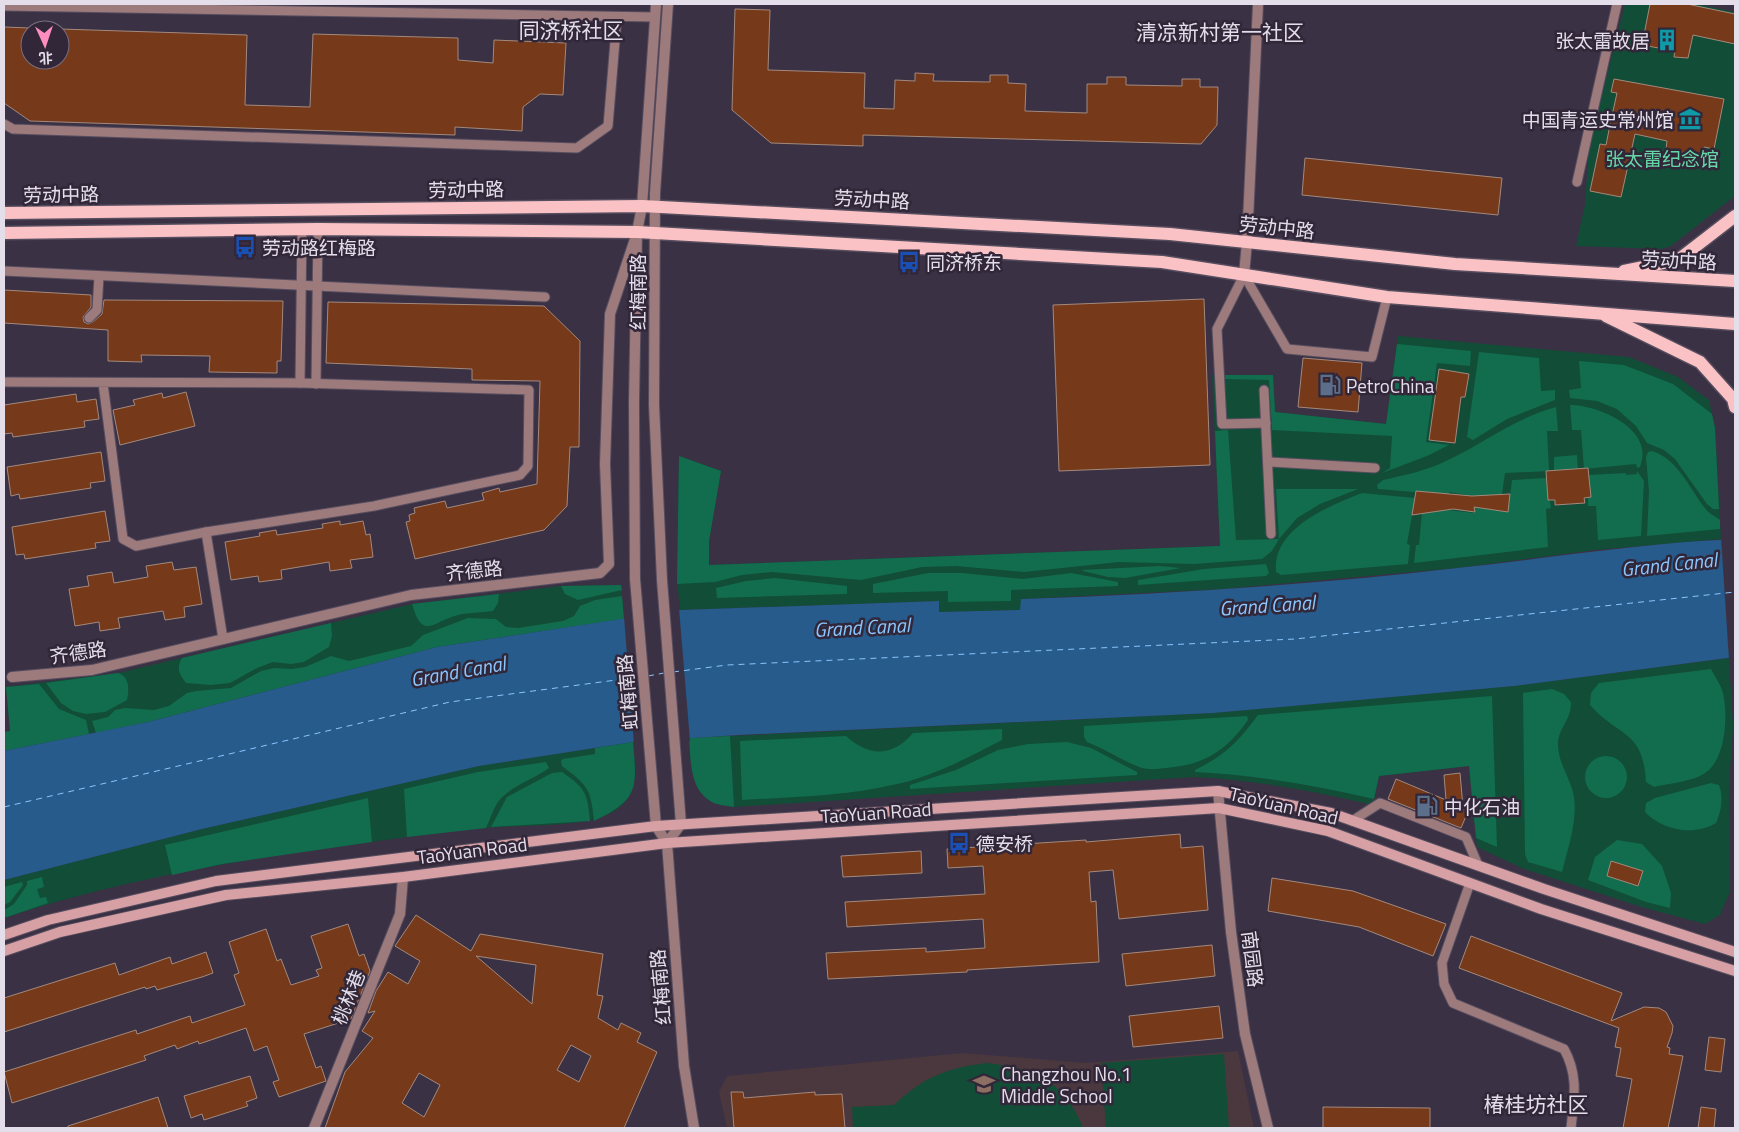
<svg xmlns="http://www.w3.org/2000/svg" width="1739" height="1132" font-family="'Titillium Web','Noto Sans SC',sans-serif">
<rect width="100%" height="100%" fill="#3b3144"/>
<path fill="#4b373e" d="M1238,1051L1254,1128H727L719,1092L727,1076L963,1053L1086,1063Z"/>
<g fill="#124d37">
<path d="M1625,4H1697L1735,12V196L1671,246L1661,249L1576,246L1585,204L1589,147Z"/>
<path d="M1398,336L1629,357L1678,377L1709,400L1715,428L1721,539L1595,550L1457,568L1222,589L1021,599V610L939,612V601L680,610L677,581L679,456L721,471L709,541V565L1220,546L1212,375H1273L1275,412L1386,424Z"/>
<path d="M621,585L624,619L437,647L148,722L4,751V732L10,731L6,687L118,673L412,604L561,586Z"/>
<path d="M1729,658L1733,726L1729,786L1730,891L1720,915L1705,924L1645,908L1524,869L1477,847L1469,766L1379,776L1373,805C1314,791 1254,780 1194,777L734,807C728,806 719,805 714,803C689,791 691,761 689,738L1213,713L1514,686Z"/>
<path d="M633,742C635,769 640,793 616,810C588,829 520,824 486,828C460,830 433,834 407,837C271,855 134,875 4,918V880L202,829L479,766Z"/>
<path d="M1224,1054L1229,1128H1106L1101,1063Z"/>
<path d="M986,1063C1034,1068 1065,1081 1083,1128H853L852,1107L894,1105C926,1076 944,1069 986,1063Z"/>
</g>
<g fill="#116d4d">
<path d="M1397,344L1471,351L1470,366L1437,363L1426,442L1449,445L1427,456L1382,473L1390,468L1392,436L1272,430L1269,380L1224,379L1225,375H1273L1275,412L1386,424Z"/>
<path d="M1479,352L1539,358L1541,391L1555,390V400L1507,419L1473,440L1467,437Z"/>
<path d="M1579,361L1624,365L1673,384L1712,414L1715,428L1719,509H1713L1707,504L1675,459L1664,450L1647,443L1636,426L1617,409L1597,401L1570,398L1569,390L1581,388Z"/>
<path d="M1570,405C1598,405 1656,429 1640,467L1637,468L1636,464L1584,469L1581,430H1572Z"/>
<path d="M1556,407L1558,431H1547L1549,471L1505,473L1501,501L1449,492L1450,495L1378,489L1377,485L1383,480C1404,475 1426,471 1446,461C1483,444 1515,418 1556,407Z"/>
<path d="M1228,430L1236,540L1279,539L1276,489H1358L1320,504L1297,518L1279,539L1272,551L1262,559L1194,564L1119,562L1024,572L956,566L922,567L861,580L772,572L742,575L715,582L677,584L679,456L721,471L709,541V565L1220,546L1215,431Z"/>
<path d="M1652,451C1678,459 1689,488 1705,508C1708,513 1715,516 1720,520V529L1647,536L1649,492L1646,457L1648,452Z"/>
<path d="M1577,455L1578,469L1554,471V457Z"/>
<path d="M1637,471L1644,481L1641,536L1598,540L1596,506H1588V497H1591L1589,475L1626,473V475L1637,474Z"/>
<path d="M1546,478L1551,508L1546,509L1548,547L1414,563L1416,545H1419L1423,501L1447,510L1475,513L1474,507L1508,512L1512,480Z"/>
<path d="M1362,493L1415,498L1407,544L1410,545L1408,564L1281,575L1276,572C1272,528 1329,506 1362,493Z"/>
<path d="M1266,564L1269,573L1266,576L1138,585V580L1204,569Z"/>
<path d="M1160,566L1181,568L1125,578L1108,577L1083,571V570Z"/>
<path d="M928,573H962L1023,579L1071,573L1118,582V586L1011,590V601L948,602V591L873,593V584Z"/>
<path d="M775,578L847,586V594L717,598L716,588L746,581Z"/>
<path d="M621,585L622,590L578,600L565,594L561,586Z"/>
<path d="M499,594L498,603L493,611C481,613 469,612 458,615C433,621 423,642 412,604Z"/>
<path d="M622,596L624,619L437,647L148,722L96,733L92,721L108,717L115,710L125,708L154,710L169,706L187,693L196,691L231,688L261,671L274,668L292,669L305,667L331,656L349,661L411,646L423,635L468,618L496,619L506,627L518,628L563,621L574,616L580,606L595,600Z"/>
<path d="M331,623L332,636L329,647L304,662L291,664L273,662L257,668L230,683L211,685L186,683C179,674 176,668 182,658Z"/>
<path d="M1711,669C1715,677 1721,685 1723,693C1728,716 1726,753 1709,770C1696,782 1670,783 1654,787L1646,782C1643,729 1619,738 1590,705L1591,693L1599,683Z"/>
<path d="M118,673C130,677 129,690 127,700L105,712L86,714L73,711L61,703L46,683Z"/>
<path d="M39,684L59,709L86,720L89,734L4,751V732L10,731L6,687Z"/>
<path d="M1552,689L1564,694L1571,702C1572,718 1560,726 1558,741C1557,761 1568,774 1573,792C1579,818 1568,847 1562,872L1528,862L1525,854L1523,693Z"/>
<path d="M1492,696L1497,847L1476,838L1469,766L1379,776L1374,799C1315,785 1255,775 1195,772V770C1224,756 1239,741 1258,715Z"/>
<path d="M1247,716L1248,720C1226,751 1204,765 1166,768C1158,769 1147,770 1139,767C1121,760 1105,749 1087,742L1084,737V726Z"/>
<path d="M1002,729V740C969,757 934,776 897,784C847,796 794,797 742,800L740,741L846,736C869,757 893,757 913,733Z"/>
<path d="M730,736L734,807C728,806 719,805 714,803C689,791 691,761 689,738Z"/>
<path d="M633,742C637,789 639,799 594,821C591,788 587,785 562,766L561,761L563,759L595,754V748Z"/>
<path d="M1067,742L1091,748L1137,772V775L910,789V785L956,770L998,750L1028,744Z"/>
<circle cx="1606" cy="777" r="21"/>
<path d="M546,762L549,768C533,780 510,786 498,802C493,809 490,820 486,828L407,837L404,789L478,772Z"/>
<path d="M562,772C586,789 587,792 590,821L491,827L507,797L552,773Z"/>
<path d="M1711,783L1719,785C1724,798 1721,811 1716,823C1694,836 1663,831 1645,812L1646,803L1655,798Z"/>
<path d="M368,798L372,842L222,864L172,875L165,845Z"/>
<path d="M1617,840L1642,844L1662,866L1671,893L1670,908L1646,902L1588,880L1595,857Z"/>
<path d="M42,877L44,887L37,889L40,898L46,897L48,903L4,918V910L14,904L27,885V881Z"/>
<path d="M22,882L23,885L10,902L4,905V887Z"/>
</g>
<path fill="#265b8b" d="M1735,539V657L1514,686L1213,713L739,735L633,742L479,766L202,829L4,880V751L148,722L437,647L680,610L939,601V612L1020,610L1021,599C1166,594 1313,585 1457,568C1550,558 1642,543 1735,539Z"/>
<g fill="#3b3144">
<path d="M1735,536V659L1729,660L1721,537Z"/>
<path d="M679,608L690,741L634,745L624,617Z"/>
</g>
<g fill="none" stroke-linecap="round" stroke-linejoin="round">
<g stroke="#8bc6ff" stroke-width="1" stroke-dasharray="6 5" stroke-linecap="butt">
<path d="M673,672L727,665L1295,639L1735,592"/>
<path d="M648,676L664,673"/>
<path d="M4,807L450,702L639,677"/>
</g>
</g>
<g fill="#76391a" stroke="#a3897d" fill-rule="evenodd">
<path d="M1650,4H1687L1735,14V44L1693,35L1688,58L1674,57L1675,51L1642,45Z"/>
<path d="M735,9L770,10L768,70L865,73L864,108L894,109L895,80L915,81V73L934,74L933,81L990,82V75H1008V83L1026,84L1025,111L1087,113V84H1107V77H1126V85L1182,86V79H1200V87H1218L1217,125L1201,144L863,135V146L771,143L732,110Z"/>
<path d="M4,27L30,28V60H60V29L247,35L245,105L310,107L313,34L458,38V60L493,63L494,40L566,43L563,95L540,94L523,107L522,131L455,127V135L30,121L4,103Z"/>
<path d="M1614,79L1724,99L1714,149L1704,147L1702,156L1666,149L1667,141L1635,134L1621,197L1590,191L1600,144L1606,145L1611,120L1617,93L1611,92Z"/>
<path d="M1305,158L1502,178L1498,215L1302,195Z"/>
<path d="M4,290L91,295V307L83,317L84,322L88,324L93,322L102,314L104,300L283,301L281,361H277V373L209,372L210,356L141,355L142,362L108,361V330L4,323Z"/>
<path d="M1204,299L1210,465L1059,471L1053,305Z"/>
<path d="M328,302L544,306L580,341L579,447H570L567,506L544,530L415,559L406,522L410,521L409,515L415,513L414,508L445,501L447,508L484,500L482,493L499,488L500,492L537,484L540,381L472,380V369L326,363Z"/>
<path d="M1303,358L1362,363L1358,412L1298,407Z"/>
<path d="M1439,369L1469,374L1465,397H1461L1455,443L1429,440Z"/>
<path d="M186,392L195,426L120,445L113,410L135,405L133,400L162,393L163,398Z"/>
<path d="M76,394L77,402L96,399L99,419L84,421L85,427L13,437L12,433L4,434V405Z"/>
<path d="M101,452L105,481L90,483L91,488L20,499L19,494L11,496L7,467Z"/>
<path d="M1588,468L1591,497L1584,498L1585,503L1555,505V500H1548L1546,471Z"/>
<path d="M1416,491L1472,496L1510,494L1508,512L1474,507L1475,512L1453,509L1412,515Z"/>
<path d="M105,511L110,541L95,543L96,548L25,559L24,554L16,555L12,527Z"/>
<path d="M340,521V525L363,521L366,535L370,534L373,557L350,560L352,568L330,571L329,562L281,570L282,579L259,582L258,576L231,580L225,542L260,536L259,533L276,530L277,535L323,528L322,524Z"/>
<path d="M172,562L174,570L196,567L202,604L184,607L185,617L165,620L163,611L118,618L120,628L100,631L99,622L75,626L69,589L89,586L87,576L112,572L114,583L148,577L146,566Z"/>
<path d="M1460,773L1463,807L1469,809L1461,828L1388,799L1396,779L1446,800L1444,775Z"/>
<path d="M1180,834L1181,848L1203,846L1208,910L1119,919L1113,870L1089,872L1091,902L1096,901L1099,962L967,970V972L828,979L826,953L926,948V952L985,948L983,919L847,927L845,902L985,894L983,866L948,868L947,849L1086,840V842Z"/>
<path d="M921,851L922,873L843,877L841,856Z"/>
<path d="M1611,861L1643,871L1638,886L1607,876Z"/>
<path d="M1272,878L1353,891L1446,924L1433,956L1359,927L1268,911Z"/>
<path d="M416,915L471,951L480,934L603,954L597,995L603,996L598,1018L618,1030L621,1023L641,1033L637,1042L657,1052L624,1128H325L345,1072L373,1038L362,1031L375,1011L368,1013L376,991L388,972L408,984L420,961L395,946ZM476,956L536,965L532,1004ZM571,1045L591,1056L579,1082L557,1070ZM419,1073L440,1085L424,1117L402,1103Z"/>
<path d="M348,924L359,956L364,954L370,971L351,1019L304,1034L316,1068L321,1066L326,1081L279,1097L273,1082L279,1080L267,1046L254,1051L246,1028L199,1044L198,1041L177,1049L175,1045L144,1056L146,1060L12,1103L4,1072L136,1030L137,1034L190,1016L192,1023L245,1005L234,975L239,973L229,942L266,929L277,961L281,959L291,985L319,976L316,970L322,968L311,936Z"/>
<path d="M1471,936L1622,993L1611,1021L1644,1007L1659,1008L1666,1012L1673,1026L1672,1033L1667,1047L1670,1048L1669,1054L1683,1056L1668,1128H1623L1632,1079L1616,1076L1621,1048L1615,1047L1619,1028L1459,968Z"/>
<path d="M1212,945L1215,976L1126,986L1122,954Z"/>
<path d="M206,952L213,973L202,977L157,990L155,986L146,989L145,987L4,1032V998L115,963L119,975L170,957L172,964Z"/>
<path d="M1219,1006L1223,1038L1133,1047L1129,1016Z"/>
<path d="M1709,1037L1725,1039L1721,1072L1705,1070Z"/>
<path d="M250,1076L257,1098L246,1102L248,1106L204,1120L202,1114L191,1118L184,1096Z"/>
<path d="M731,1092H743L744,1098L815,1092V1095L842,1094L845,1128H734Z"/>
<path d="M158,1097L168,1128H68V1126Z"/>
<path d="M1323,1107L1430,1108V1128H1323Z"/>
<path d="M1701,1107L1716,1109L1714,1128H1698Z"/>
</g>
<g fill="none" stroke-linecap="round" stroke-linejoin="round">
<g stroke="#564d5f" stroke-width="11">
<g id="service">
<path d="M4,6L655,17"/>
<path d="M4,124L13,129L577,148L608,126L617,17"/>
<path d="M1577,182L1617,4"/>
<path d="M4,271L545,297"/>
<path d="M1244,275L1287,349L1372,357L1387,297"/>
<path d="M1244,275L1217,329L1222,424L1266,423"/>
<path d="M89,318L97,310L99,276"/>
<path d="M4,382L300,383L529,390L528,466L520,475L374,506L206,532L136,546L123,539L103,383"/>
<path d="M300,383L302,229"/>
<path d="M316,384L318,229"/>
<path d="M1264,390L1271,534"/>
<path d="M1268,462L1375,468"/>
<path d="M206,532L223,639"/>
<path d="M1352,821L1380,803L1466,837L1478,865"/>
<path d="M1470,883L1442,963L1444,984L1453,1003L1564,1049C1579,1076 1574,1099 1571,1128"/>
</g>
</g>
<g stroke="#564d5f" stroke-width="12">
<g id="minor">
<path d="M1244,275L1247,242L1258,4"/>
<path d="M12,677L92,670L411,595L600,573L609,564L605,464L610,314L636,236"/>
<path d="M1218,791L1231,932L1245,1034L1268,1128"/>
<path d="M314,1128L400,914L403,877"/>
</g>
</g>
<g stroke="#564d5f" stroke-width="12">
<g id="tertiary">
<path d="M656,4L642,206L637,232L634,403L635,579L656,826L667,843L684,1066L694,1128"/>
<path d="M667,843L681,824L662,580L654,405L655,193L668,4"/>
</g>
</g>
<g stroke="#564d5f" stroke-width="12">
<g id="secondary">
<path d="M4,935L48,920L216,881L656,826L1218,791L1331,813L1544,889L1735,952"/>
<path d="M4,951L60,932L226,895L403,877L667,843L1219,808L1328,831L1541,909L1735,971"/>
</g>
</g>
<g stroke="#564d5f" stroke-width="15">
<g id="primary">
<path d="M4,213L642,206L1170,234L1455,264L1735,281"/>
<path d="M4,233L318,229L637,232L1162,262L1387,297L1735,324"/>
<path d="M1624,271L1678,260L1735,216"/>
<path d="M1606,316L1700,362L1733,399L1735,407"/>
</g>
</g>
<use href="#service" stroke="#9d7a7c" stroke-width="9"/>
<use href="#minor" stroke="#9d7a7c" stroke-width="10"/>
<use href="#tertiary" stroke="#9d7a7c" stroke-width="10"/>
<use href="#secondary" stroke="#d7a0a4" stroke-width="10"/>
<use href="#primary" stroke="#fbc2c5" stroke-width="12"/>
</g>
<defs>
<g id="building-bare" transform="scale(1.725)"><path d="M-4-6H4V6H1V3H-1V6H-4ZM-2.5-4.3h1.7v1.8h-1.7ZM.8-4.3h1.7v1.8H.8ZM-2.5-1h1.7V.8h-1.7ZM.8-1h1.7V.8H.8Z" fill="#0f9aa8" stroke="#312739" stroke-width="2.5" paint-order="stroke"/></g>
<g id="museum-bare" transform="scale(1.725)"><path d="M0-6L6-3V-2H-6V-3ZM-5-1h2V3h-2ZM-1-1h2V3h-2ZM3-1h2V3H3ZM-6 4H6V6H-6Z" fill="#0f9aa8" stroke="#312739" stroke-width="2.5" paint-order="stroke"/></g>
<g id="bus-bare" transform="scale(1.725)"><path d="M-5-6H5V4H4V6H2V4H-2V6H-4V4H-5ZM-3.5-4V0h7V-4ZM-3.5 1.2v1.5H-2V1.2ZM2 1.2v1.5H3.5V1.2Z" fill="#1a4fb4" stroke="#312739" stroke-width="2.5" paint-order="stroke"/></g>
<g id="fuel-bare" transform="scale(1.725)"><path d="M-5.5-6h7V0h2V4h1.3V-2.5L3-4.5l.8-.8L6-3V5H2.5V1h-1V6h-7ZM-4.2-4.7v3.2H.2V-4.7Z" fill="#5c6f8a" stroke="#312739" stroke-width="2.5" paint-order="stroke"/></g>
<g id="school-bare" transform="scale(1.725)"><path d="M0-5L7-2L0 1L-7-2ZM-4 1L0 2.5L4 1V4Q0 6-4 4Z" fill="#8d6e63" stroke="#312739" stroke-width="2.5" paint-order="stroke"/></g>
</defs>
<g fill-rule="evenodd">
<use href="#building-bare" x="1667" y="40"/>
<use href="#museum-bare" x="1690" y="119"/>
<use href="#bus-bare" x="245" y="247"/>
<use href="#bus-bare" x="909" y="262"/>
<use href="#fuel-bare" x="1330" y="385"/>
<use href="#fuel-bare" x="1427" y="806"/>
<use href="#bus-bare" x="959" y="843"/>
<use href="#school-bare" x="984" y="1084"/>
</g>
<g text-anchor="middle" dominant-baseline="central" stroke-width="5" stroke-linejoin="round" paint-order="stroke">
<g font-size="19" fill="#e4ddea" stroke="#312739" text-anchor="start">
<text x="1650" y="40" text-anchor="end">张太雷故居</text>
<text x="1674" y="119" text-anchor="end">中国青运史常州馆</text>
<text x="262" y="247">劳动路红梅路</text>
<text x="926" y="262">同济桥东</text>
<text x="1346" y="385">PetroChina</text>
<text x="1444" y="806">中化石油</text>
<text x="976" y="843">德安桥</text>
<text x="1001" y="1073">Changzhou No.1<tspan x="1001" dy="22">Middle School</tspan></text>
</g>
<g font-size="19" fill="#65d7a7" stroke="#312739">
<text x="1662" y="158">张太雷纪念馆</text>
</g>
<g font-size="19" fill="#e4ddea" stroke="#312739">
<text transform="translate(466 189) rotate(-1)">劳动中路</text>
<text transform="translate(61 194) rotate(-1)">劳动中路</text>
<text transform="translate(872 199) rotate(3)">劳动中路</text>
<text transform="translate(1277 227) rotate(6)">劳动中路</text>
<text transform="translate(1679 260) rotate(3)">劳动中路</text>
<text transform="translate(637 292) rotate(-90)">红梅南路</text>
<text transform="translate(474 570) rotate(-6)">齐德路</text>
<text transform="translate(78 652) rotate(-8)">齐德路</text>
<text transform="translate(627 692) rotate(-95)">虹梅南路</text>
<text transform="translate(1284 805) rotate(13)">TaoYuan Road</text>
<text transform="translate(876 812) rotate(-4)">TaoYuan Road</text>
<text transform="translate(472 850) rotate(-7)">TaoYuan Road</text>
<text transform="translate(1253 959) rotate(83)">南园路</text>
<text transform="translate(660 987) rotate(-95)">红梅南路</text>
<text transform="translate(348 997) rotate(-68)">桃林巷</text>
</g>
<g font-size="20" font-style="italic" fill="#8bc6ff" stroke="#312739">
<text transform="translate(1669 564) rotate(-6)">Grand Canal</text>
<text transform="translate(1267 605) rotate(-4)">Grand Canal</text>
<text transform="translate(862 627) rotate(-3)">Grand Canal</text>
<text transform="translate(458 671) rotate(-10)">Grand Canal</text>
</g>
<g font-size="21" fill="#e4ddea" stroke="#312739">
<text x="571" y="30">同济桥社区</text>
<text x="1220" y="32">清凉新村第一社区</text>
<text x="1536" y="1104">椿桂坊社区</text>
</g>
</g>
<rect width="1739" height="1132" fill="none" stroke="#e4ddea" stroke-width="10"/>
<g transform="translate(45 45) rotate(177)"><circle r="24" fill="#312739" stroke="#797080"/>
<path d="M0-4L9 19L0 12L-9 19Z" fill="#fe8ebe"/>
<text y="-8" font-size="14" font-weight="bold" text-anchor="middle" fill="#e4ddea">北</text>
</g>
</svg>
